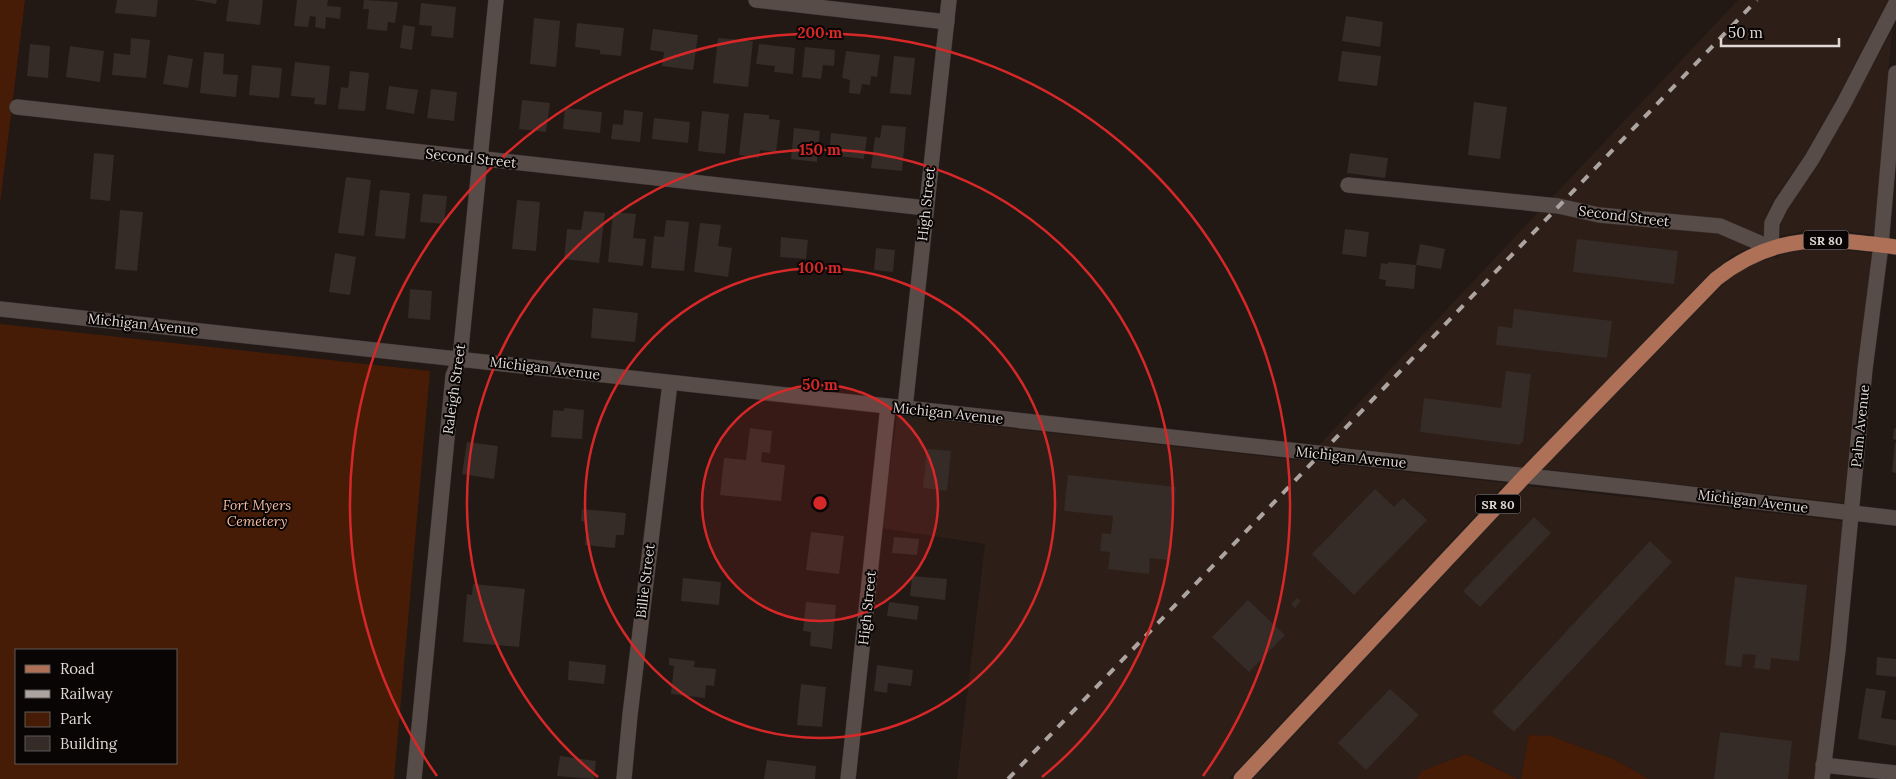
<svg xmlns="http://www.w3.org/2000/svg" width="1896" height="779" font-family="Lora,serif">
<rect width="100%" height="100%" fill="#221814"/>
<g fill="#2e1e18">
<path d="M1738,0H1888L1837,98L1805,154L1773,201L1765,219L1763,241L1732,256L1710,273L1522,467L1319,445Z"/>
<path d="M1892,31L1874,235L1832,230L1805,231L1780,236L1781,225L1788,209L1819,164Z"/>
<path d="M1807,249H1831L1872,253L1857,368L1844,503L1543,469L1721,286L1739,272L1754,264L1772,257L1779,258V255Z"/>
<path d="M897,416L1506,483L1229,779H957L985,544L881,528Z"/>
<path d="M1527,486L1843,521L1815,779H1649L1613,759L1551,736L1529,735L1521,779H1518L1466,754L1422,771L1417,779H1253Z"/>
</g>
<g fill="#471c07" fill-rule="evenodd">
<path d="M0,0H25L0,204Z"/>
<path d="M0,324L430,371L394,779H0ZM16,650H176V763H16Z"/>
<path d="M1529,735L1551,736L1613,759L1649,779H1521Z"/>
<path d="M1466,754L1518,779H1417L1422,771Z"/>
</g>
<g fill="#352b27">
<path d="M117,0H158L156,17L115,13Z"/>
<path d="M194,0H217L216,4Z"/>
<path d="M229,0H263L260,25L226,21Z"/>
<path d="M297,0H328L327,6L341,7L340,19L326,17L325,29L315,27L316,17L310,16L308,27L294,26Z"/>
<path d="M364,0L398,2L395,23L388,22L387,31L367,29L369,9H363Z"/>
<path d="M421,3L456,7L453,38L431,36L432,26L419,25Z"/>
<path d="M1346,16L1383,22L1380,47L1342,41Z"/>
<path d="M534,18L560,21L556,67L530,64Z"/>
<path d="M577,23L624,28L621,56L600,54V50L575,47Z"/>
<path d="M403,25L415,27L412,50L400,48Z"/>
<path d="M653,29L698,35L693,70L662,66L664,52L650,50Z"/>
<path d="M131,38L150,40L146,78L112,75L114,53L130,55Z"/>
<path d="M718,38L753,41L748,87L713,83Z"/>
<path d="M30,44L50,46L48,78L27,76Z"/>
<path d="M759,44L795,48L793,74L774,72L775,66L756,64Z"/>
<path d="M70,46L104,51L100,82L66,77Z"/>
<path d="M805,47L835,50L834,66L823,65L821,79L802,77Z"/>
<path d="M846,51L880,55L877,77L871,76L870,85L862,84L860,94L849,93L850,80L842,78Z"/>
<path d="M1342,51L1381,56L1377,86L1338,81Z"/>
<path d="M204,52L224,54L223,74L238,75L236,97L200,93Z"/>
<path d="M168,55L193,59L188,88L163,84Z"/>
<path d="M894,56L915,58L911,95L890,93Z"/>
<path d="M295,62L330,66L326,105L314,104L315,98L291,96Z"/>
<path d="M252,65L282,68L279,98L249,95Z"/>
<path d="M350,71L369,73L365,111L338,109L341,87L348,88Z"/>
<path d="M389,86L418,90L414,114L386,109Z"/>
<path d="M431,89L457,92L454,121L427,118Z"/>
<path d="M522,100L550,103L546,132L519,129Z"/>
<path d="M1474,102L1507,107L1500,159L1468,155Z"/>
<path d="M565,108L602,112L600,133L563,129Z"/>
<path d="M624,110L643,112L640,142L611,139L613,124L623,125Z"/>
<path d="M702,111L729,114L725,154L698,151Z"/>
<path d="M744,113L769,115V119L780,120L776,152L760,150L759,158L739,155Z"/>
<path d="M654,118L690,122L688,143L652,139Z"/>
<path d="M882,125L906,127L902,171L871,168L875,137L880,138Z"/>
<path d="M794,128L820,131L817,162L791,159Z"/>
<path d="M831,133L867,137L864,159L829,155Z"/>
<path d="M94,153L114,155L110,201L90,199Z"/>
<path d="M1350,153L1388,158L1385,178L1347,173Z"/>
<path d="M346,177L371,180L364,236L338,233Z"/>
<path d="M380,190L410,193L405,239L375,236Z"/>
<path d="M423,194L447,196L444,224L420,222Z"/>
<path d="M517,200L540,202L536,251L512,249Z"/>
<path d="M120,210L143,212L137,271L115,269Z"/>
<path d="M584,211L605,213L599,263L564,259L567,229L581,230Z"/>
<path d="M613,212L636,214L633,238L646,239L643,266L608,262Z"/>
<path d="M666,220L689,222L684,271L651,268L654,236L664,237Z"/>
<path d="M700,223L721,225L718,246L732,248L728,277L694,272Z"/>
<path d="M1345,229L1369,232L1366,257L1342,254Z"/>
<path d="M781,237L808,240L806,259L780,257Z"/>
<path d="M1577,239L1678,251L1674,284L1573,272Z"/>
<path d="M1420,244L1445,249L1441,269L1416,265Z"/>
<path d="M876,248L895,250L893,272L874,270Z"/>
<path d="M335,253L356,257L350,295L329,292Z"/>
<path d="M1388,262L1416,265L1414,289L1385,286L1386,280L1379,279L1381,263L1388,264Z"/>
<path d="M410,289L432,291L430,320L408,318Z"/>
<path d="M593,308L638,313L635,342L591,338Z"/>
<path d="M1514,309L1612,321L1607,358L1496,345L1498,326L1512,328Z"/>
<path d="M1506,371L1531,374L1523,442H1521V445L1420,432L1424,398L1501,408Z"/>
<path d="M564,408L584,410L582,439L551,437L553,410L564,411Z"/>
<path d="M750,428L772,431L770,453L762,452L761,462L785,465L781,501L720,495L724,458L746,460Z"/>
<path d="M1894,428L1896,429V440L1893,439Z"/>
<path d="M467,442L498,446L494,479L462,474Z"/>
<path d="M1895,443H1896V473L1892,472Z"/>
<path d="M927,449L951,451L947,491L923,488Z"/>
<path d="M1068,475L1176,487L1168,560L1150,558L1149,574L1108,569L1110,552L1100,551L1102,533L1111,534L1113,516L1064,511Z"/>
<path d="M1375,489L1394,507L1403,498L1427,520L1354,595L1312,554Z"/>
<path d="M582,509L626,513L624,535H616L615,548L585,545L587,522L581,521Z"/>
<path d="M1534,517L1551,533L1480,607L1463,591Z"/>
<path d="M811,532L844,536L839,574L806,570Z"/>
<path d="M894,537L919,539L917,555L892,553Z"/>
<path d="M1650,541L1672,562L1514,732L1492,712Z"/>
<path d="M912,576L947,579L945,600L910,596Z"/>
<path d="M1735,577L1807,585L1799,661L1771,658L1770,670L1754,668L1756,655L1743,654L1741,667L1725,665Z"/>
<path d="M683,578L721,582L719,605L681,601Z"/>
<path d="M473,584L525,589L519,647L463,642L467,594L472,595Z"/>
<path d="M1297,598L1301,601L1295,608L1291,604Z"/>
<path d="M1248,600L1285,635L1249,672L1212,637Z"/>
<path d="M806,602L836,605L832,649L810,646L811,632L803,631Z"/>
<path d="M889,602L919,606L917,620L887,616Z"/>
<path d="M1877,657L1896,659V677L1876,675Z"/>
<path d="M669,658L695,661L694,667L716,669L714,686L706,685L705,698L671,694L674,666L669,665Z"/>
<path d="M569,661L606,665L604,684L568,680Z"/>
<path d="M877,665L913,670L911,686L888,683L887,693L874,691Z"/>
<path d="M801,684L826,687L822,727L797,725Z"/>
<path d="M1866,688L1886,691L1881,718L1896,720V746L1858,739Z"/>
<path d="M1390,689L1419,715L1366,770L1338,743Z"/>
<path d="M1720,732L1792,741L1788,779H1714Z"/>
<path d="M560,756L596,761L594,779L557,776Z"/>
<path d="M767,760L816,766L815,779H764Z"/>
</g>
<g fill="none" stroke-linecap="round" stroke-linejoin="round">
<g stroke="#3a3331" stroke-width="16">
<g id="minor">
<path d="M756,0L947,22"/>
<path d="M17,107L926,208"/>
<path d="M1348,185L1558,206L1599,215L1720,226L1771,248L1772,223L1781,205L1812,159L1844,103L1896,3"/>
<path d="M0,309L1646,489L1896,518"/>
<path d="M905,408L949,0"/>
<path d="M1823,765L1896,773"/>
<path d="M414,779L453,376L460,358L496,0"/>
<path d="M624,779L630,715L670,383"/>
<path d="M848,779L888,406"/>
<path d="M1822,779L1838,650L1865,369L1881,245L1896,73"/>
</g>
</g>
<g stroke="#3a3331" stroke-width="16">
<path id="major" d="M1241,779L1525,476L1716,279C1775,232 1825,238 1896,247"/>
</g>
<use href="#minor" stroke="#584c48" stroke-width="15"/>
<use href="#major" stroke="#ae7158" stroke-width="15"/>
<path stroke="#aca4a1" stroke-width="4" stroke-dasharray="9 9" stroke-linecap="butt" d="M1008,779L1757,0"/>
</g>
<circle cx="820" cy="503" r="118" fill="#d62828" fill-opacity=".12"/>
<g fill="none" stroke="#d62828" stroke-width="2.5">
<circle cx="820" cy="503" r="118"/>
<circle cx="820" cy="503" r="235"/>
<path d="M598 777A353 353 0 1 1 1042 777"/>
<path d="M437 776A470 470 0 1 1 1203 776"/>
</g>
<g text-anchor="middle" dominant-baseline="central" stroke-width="4" stroke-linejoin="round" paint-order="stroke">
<g fill="#080504" stroke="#9e9996" stroke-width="1">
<rect x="1803.5" y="230.5" width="45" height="19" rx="4"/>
<rect x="1475.5" y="494.5" width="45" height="19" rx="4"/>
</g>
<g font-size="12" font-weight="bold" fill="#dfd8d5">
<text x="1826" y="240">SR 80</text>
<text x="1498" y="504">SR 80</text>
</g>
<g font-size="14" fill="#dfd8d5" stroke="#080504">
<text transform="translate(471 158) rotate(6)">Second Street</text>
<text transform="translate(926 204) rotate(-84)">High Street</text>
<text transform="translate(1624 216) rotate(7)">Second Street</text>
<text transform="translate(143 324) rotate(6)">Michigan Avenue</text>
<text transform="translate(545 368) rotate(7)">Michigan Avenue</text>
<text transform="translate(454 389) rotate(-82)">Raleigh Street</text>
<text transform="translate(948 413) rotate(6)">Michigan Avenue</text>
<text transform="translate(1860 426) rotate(-84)">Palm Avenue</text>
<text transform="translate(1351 457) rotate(6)">Michigan Avenue</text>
<text transform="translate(1753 501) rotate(7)">Michigan Avenue</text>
<text transform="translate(645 581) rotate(-83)">Billie Street</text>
<text transform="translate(867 608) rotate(-84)">High Street</text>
</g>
<g font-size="14" font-style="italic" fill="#f6bba3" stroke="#080504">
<text x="257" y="505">Fort Myers<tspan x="257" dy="16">Cemetery</tspan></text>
</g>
</g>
<circle cx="820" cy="503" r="8" fill="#d62828" stroke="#080504" stroke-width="2.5"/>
<g font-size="15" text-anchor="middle" font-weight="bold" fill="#d62828" stroke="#080504" stroke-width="4" stroke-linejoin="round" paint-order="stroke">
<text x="820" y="38">200 m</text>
<text x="820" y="155">150 m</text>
<text x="820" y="273">100 m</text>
<text x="820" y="390">50 m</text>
</g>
<rect x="15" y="649" width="162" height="115" fill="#080504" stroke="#5e5958"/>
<rect x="25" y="665" width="25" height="8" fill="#ae7158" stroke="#5e5958"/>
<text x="60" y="674" font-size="15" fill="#dfd8d5">Road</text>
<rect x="25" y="690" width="25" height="8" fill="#aca4a1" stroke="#5e5958"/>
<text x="60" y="699" font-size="15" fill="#dfd8d5">Railway</text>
<rect x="25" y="712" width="25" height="15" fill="#471c07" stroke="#5e5958"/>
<text x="60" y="724" font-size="15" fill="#dfd8d5">Park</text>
<rect x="25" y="736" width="25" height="15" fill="#352b27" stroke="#5e5958"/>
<text x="60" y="749" font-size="15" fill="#dfd8d5">Building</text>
<path d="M1721 38v8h118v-8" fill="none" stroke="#dfd8d5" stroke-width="2.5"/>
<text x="1728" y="38" font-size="15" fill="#dfd8d5" stroke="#080504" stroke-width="4" paint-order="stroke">50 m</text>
</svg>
